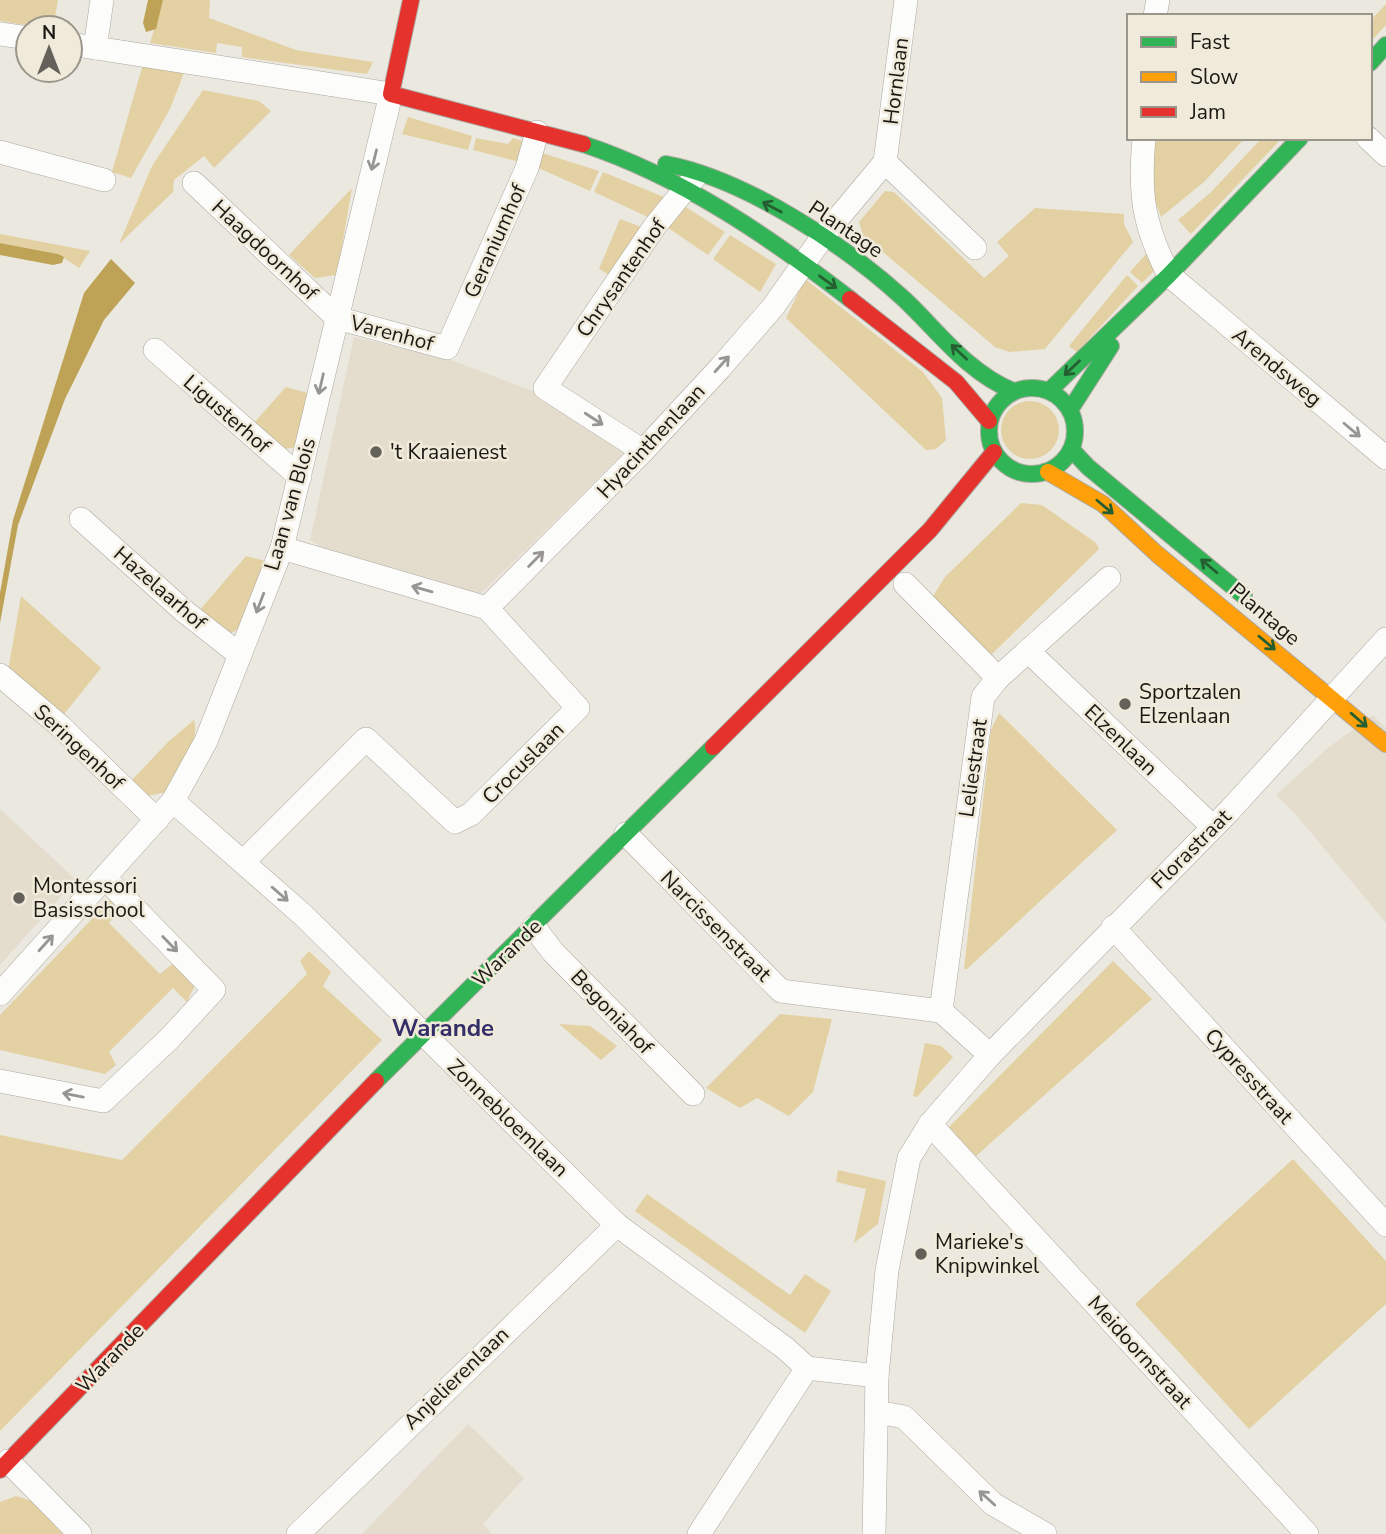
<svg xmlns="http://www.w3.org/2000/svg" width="1386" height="1534" font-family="'Nunito Sans',sans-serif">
<rect width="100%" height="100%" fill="#ebe8df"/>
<g fill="#e4ddcd">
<path d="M354,337L451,360L543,395L622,445V454L481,594L323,548L310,540Z"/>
<path d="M1373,715L1386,728V923L1298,817L1276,795L1328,748Z"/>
<path d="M0,809L76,880L0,965Z"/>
<path d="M468,1424L524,1478L483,1524L492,1534H362Z"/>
</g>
<g fill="#e3d1a3">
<path d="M0,0H58L55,17L49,15L39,27L0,21Z"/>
<path d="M163,0H210L209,18L296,50L373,62L367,74L242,57V47L217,43L216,53L150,43Z"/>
<path d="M1386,4V25L1373,39L1370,21Z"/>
<path d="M143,64L185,70L170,109L131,178L112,172Z"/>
<path d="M203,90L259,101L271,111L214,168L204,156L174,180L173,192L119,244L152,166Z"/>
<path d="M408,117L472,136L468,150L402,134Z"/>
<path d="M476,138L508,144L513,138L526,142L520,162L473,150Z"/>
<path d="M1154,138H1245L1204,182L1161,217L1152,192Z"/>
<path d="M1262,138H1282L1191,234L1178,220L1210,193Z"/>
<path d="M542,153L599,171L590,191L536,167Z"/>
<path d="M603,172L664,197L650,218L594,192Z"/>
<path d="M352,188L337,275L315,278L289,255Z"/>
<path d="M885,191L894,192L984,278L1009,256L997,242L1035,208L1124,214V224L1133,242L1045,349L1009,352L995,347L863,235L859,222Z"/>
<path d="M681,204L725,232L708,255L664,225Z"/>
<path d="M620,219L644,228L611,276L599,269Z"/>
<path d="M0,234L90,251L79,268L58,254L0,243Z"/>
<path d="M730,235L776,264L760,292L713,259Z"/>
<path d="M1147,253L1160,265L1142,283L1130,272Z"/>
<path d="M1127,275L1138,286L1077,352L1069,346Z"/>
<path d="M805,279L923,372L942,398L946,440L936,449L926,450L786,318Z"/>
<path d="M286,387L311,394L298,447L278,450L251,426Z"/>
<circle cx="1030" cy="430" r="29"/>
<path d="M1021,503L1042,505L1096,543L1099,549L989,657L930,601L945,577Z"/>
<path d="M246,556L265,561L240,628L229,634L199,611Z"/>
<path d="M21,596L101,668L61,718L8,671Z"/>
<path d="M999,713L1117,830L967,969H964L991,730Z"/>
<path d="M194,720C201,743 177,772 166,792L148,796L132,780L168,742Z"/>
<path d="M111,899L120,908L109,923L160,974L175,962L195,985L187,1002L173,988L109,1052L116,1065L105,1074L0,1050V1015Z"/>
<path d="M309,951L331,972L323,986L382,1040L0,1431V1135L122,1160L307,974L300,961Z"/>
<path d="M1113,961L1152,999L975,1157L949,1127Z"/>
<path d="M780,1014L832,1019L813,1092L789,1116L757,1098L740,1108L706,1088Z"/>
<path d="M559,1024L590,1026L617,1046L601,1060Z"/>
<path d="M925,1043L941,1046L953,1057L917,1097L913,1096Z"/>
<path d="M1293,1159L1386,1261V1304L1249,1429L1135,1304Z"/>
<path d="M838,1170L886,1181L878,1224L854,1243L866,1189L836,1182Z"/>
<path d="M647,1194L790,1295L805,1274L831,1291L805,1333L635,1211Z"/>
<path d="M16,1496L32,1501L63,1534H0V1502Z"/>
</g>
<g fill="#bea357">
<path d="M148,0H163L156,29L146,32L143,23Z"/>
<path d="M0,243L58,254L64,257L62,263L53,265L0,255Z"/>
<path d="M111,259L135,283L104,320L65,399L18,525L0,623V593L13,520L84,293Z"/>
</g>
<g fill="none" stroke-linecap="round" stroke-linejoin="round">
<g stroke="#aba8a1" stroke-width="24">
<g id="street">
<path d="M1155,16L1158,0"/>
<path d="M0,34L28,38"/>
<path d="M95,48L102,0"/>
<path d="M1144,138C1139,194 1143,225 1169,275L1386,458"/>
<path d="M1368,138L1386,155"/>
<path d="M0,152L104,180"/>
<path d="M885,162L975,248"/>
<path d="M194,183L337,318L447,348L527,168L537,132"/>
<path d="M155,350L300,477"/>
<path d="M643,451L545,388L655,226L695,177"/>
<path d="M81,519L184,611L240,655"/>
<path d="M905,584L998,678"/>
<path d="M487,608L643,451L720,368L773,307L824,235L885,162L906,0"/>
<path d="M1029,652L1213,827"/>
<path d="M0,675L60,726L157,820"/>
<path d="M173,801L303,915L617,1225L785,1348L807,1368L877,1376"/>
<path d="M626,834L781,991L941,1011"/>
<path d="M243,862L366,739L455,822L471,814L578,708L487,608L282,548"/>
<path d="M534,927L553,952L693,1094"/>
<path d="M1113,927L1386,1225"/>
<path d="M0,994L173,801L206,741L282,548L391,94L70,44"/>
<path d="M941,1011L983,697L998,678L1109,578"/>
<path d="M941,1011L990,1055"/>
<path d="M0,1081L103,1101L169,1039L214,990L105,878"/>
<path d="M930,1124L1307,1534"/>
<path d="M877,1412L904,1417L993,1504L1045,1534"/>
<path d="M8,1461L80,1534"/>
<path d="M298,1534L617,1225"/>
<path d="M699,1534L807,1368"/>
<path d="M874,1534L877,1376L887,1270L909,1158L930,1124L990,1055L1230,810L1386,639"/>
</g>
</g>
<g stroke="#aba8a1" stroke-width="18">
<g id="fast">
<path d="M1370,63L1386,45"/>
<path d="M583,144C682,177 768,236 850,299"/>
<path d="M666,164C745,179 845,245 904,299C939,332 967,372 1013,391"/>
<circle cx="1032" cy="431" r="43"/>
<path d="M1050,390L1169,275L1300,138"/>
<path d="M1070,410L1111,346"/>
<path d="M1072,450L1088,467L1244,596"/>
<path d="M376,1081L713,747"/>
</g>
</g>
<g stroke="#aba8a1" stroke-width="18">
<path id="slow" d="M1048,472L1103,504L1157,554L1386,744"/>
</g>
<g stroke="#aba8a1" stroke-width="18">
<g id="jam">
<path d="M411,0L391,94L583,144"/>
<path d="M850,299L956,382L989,421"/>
<path d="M713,747L930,530L994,452"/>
<path d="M0,1470L376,1081"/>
</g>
</g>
<use href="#street" stroke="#fcfcfa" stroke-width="23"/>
<use href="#fast" stroke="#30b455" stroke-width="16"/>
<use href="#slow" stroke="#ff9f0a" stroke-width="16"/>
<use href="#jam" stroke="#e5322d" stroke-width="16"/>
</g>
<defs><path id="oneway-shaft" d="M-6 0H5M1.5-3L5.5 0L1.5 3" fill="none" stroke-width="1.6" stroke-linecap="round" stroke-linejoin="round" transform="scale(1.75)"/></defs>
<g stroke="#979692">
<use href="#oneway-shaft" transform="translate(374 160) rotate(104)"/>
<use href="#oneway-shaft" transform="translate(722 364) rotate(-48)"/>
<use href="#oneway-shaft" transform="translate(321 384) rotate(103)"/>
<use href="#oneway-shaft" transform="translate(594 419) rotate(33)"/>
<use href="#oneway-shaft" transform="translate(1352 430) rotate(40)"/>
<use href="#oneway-shaft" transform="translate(536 559) rotate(-45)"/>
<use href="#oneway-shaft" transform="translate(422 589) rotate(-164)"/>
<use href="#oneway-shaft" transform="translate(260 603) rotate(111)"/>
<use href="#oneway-shaft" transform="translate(280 894) rotate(41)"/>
<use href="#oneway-shaft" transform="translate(46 943) rotate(-48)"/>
<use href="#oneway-shaft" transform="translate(170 944) rotate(46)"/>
<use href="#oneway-shaft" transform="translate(73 1095) rotate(-169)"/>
<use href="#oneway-shaft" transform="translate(987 1498) rotate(-138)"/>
</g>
<g stroke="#255f31">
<use href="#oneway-shaft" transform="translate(772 207) rotate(-152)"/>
<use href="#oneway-shaft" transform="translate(828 282) rotate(36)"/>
<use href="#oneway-shaft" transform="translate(959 352) rotate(-137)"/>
<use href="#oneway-shaft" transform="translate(1072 368) rotate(136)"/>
<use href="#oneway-shaft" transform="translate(1105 507) rotate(40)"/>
<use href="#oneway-shaft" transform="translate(1209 566) rotate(-140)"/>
<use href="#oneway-shaft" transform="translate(1267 643) rotate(40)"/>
<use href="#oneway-shaft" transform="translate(1359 720) rotate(41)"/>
</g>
<g fill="#64615b" stroke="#f0eada" stroke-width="2.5">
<circle cx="376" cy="452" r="7"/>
<circle cx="1125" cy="704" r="7"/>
<circle cx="19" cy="898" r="7"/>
<circle cx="921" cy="1254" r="7"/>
</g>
<g text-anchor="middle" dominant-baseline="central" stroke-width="5" stroke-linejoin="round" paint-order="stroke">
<g font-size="21" fill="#1c1914" stroke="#f0eada">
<text transform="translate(896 81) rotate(-83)">Hornlaan</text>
<text transform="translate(846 229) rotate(34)">Plantage</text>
<text transform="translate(495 241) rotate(-66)">Geraniumhof</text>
<text transform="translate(265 250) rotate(43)">Haagdoornhof</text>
<text transform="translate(621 278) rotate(-55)">Chrysantenhof</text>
<text transform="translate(392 333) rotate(15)">Varenhof</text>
<text transform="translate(1277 367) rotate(40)">Arendsweg</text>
<text transform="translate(227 414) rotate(41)">Ligusterhof</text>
<text transform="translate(651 441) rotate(-47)">Hyacinthenlaan</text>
<text transform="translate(290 504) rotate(-74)">Laan van Blois</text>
<text transform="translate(160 588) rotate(41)">Hazelaarhof</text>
<text transform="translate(1265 614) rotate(40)">Plantage</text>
<text transform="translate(1121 740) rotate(44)">Elzenlaan</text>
<text transform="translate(79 747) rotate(43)">Seringenhof</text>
<text transform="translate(523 763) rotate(-45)">Crocuslaan</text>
<text transform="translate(973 768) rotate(-82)">Leliestraat</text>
<text transform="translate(1191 849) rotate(-45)">Florastraat</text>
<text transform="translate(716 926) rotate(45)">Narcissenstraat</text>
<text transform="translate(507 953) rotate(-44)">Warande</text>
<text transform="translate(612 1012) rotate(46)">Begoniahof</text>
<text transform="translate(1249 1076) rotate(48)">Cypresstraat</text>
<text transform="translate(508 1118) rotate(44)">Zonnebloemlaan</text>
<text transform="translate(1140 1352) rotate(48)">Meidoornstraat</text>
<text transform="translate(110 1358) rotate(-46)">Warande</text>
<text transform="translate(456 1378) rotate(-44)">Anjelierenlaan</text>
</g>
<g font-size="21" fill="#1c1914" stroke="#f0eada" text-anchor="start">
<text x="390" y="452">'t Kraaienest</text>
<text x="1139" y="692">Sportzalen<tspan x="1139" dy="24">Elzenlaan</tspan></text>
<text x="33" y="886">Montessori<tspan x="33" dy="24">Basisschool</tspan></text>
<text x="935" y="1242">Marieke's<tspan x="935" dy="24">Knipwinkel</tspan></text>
</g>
<g font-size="24" font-weight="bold" fill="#332d68" stroke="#f0eada">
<text x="443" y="1028">Warande</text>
</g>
</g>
<rect x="1127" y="14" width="245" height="126" fill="#f0eada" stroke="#9b968b" stroke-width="2"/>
<rect x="1141" y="37" width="35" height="10" fill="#30b455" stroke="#9b968b" stroke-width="2"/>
<text x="1190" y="49" font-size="21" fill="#1c1914">Fast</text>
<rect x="1141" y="72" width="35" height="10" fill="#ff9f0a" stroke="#9b968b" stroke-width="2"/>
<text x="1190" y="84" font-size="21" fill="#1c1914">Slow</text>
<rect x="1141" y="107" width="35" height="10" fill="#e5322d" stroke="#9b968b" stroke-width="2"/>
<text x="1190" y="119" font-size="21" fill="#1c1914">Jam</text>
<g transform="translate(49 49)"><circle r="33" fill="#f0eada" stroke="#9b968b" stroke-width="2"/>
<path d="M0-5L12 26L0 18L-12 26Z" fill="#64615b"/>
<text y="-10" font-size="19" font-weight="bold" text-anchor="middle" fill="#1c1914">N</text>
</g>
</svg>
